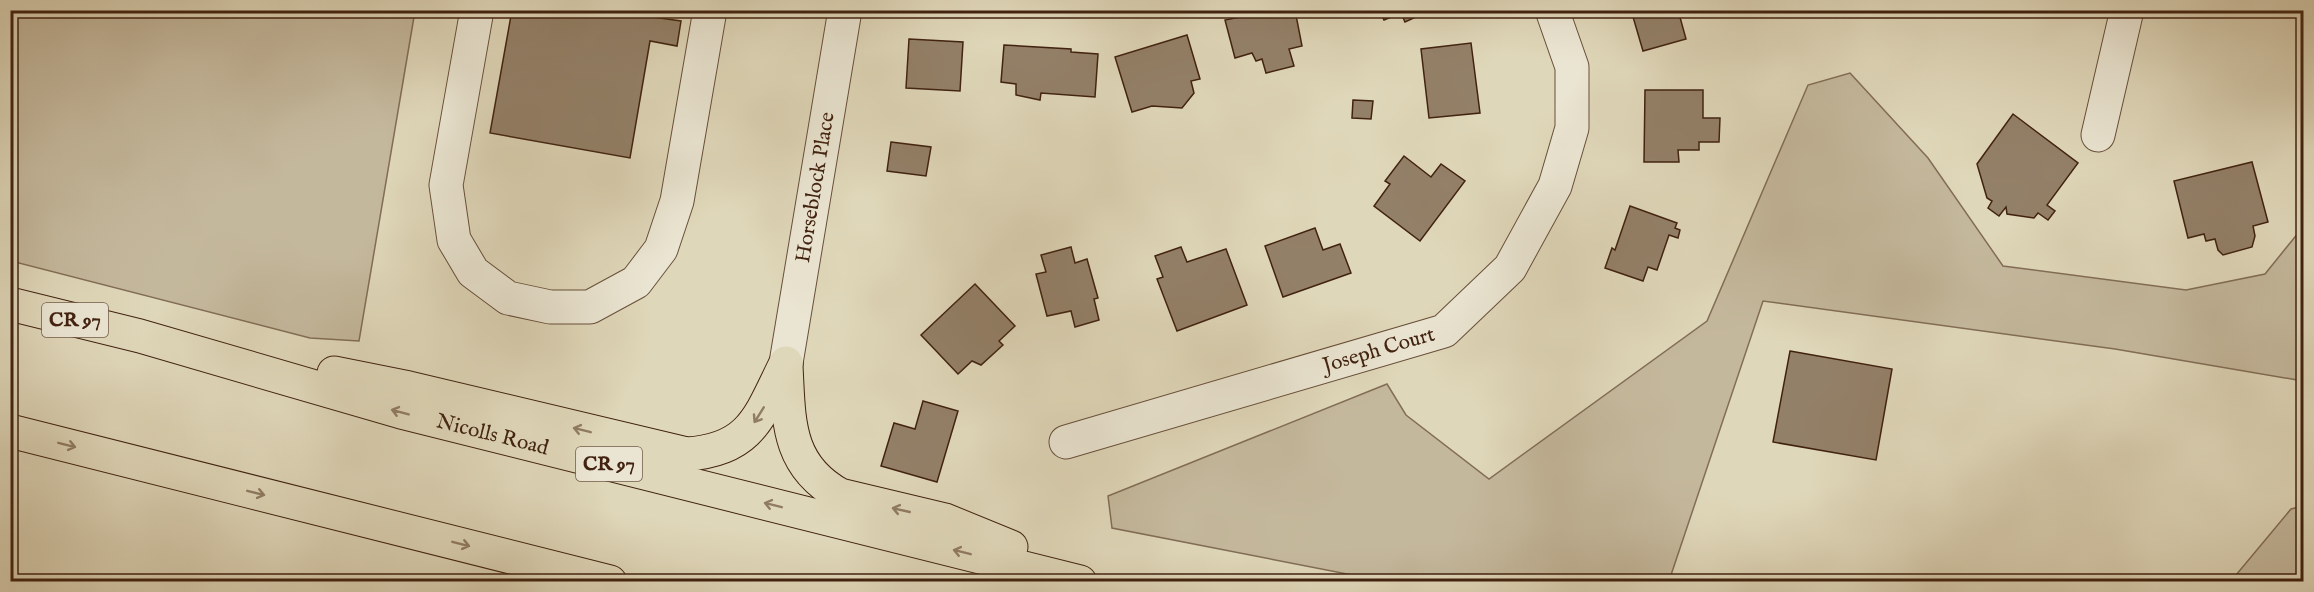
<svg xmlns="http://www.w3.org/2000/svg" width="2314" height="592" font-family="'IM FELL English',serif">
<rect width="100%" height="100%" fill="#dfd7b9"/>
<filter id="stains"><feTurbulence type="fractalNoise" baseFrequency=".00333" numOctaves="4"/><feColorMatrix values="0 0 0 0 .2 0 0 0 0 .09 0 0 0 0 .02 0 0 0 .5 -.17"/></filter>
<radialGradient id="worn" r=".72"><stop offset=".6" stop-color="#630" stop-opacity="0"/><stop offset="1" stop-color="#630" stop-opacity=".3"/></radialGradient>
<g fill="#c4b89c" stroke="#826d56" stroke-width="1.5">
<path d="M10,11H415L359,341L310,338L11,261Z"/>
<path d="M1850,73L1928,158L2003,266L2186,290L2265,274L2303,227V381L2115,349L1763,301L1669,581H1383L1112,528L1108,496L1387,384L1406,415L1489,479L1707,321L1808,85Z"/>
<path d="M2303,506V581H2231L2291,509Z"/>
</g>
<g fill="#938068" stroke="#412210" stroke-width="1.5">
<path d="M512,10H654L652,17L681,21L677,46L650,41L630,158L490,133Z"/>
<path d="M1274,10H1295L1302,46L1289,49L1294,66L1266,73L1262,59L1256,61L1252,53L1235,58L1225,20Z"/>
<path d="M1379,10H1431L1405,22L1401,13L1384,20Z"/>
<path d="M1631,10H1678L1686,39L1643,51Z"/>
<path d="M1187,35L1200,79L1191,81L1194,93L1182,108L1152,106L1132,112L1115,57Z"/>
<path d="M909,39L963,42L960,91L906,88Z"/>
<path d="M1471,43L1480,113L1429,118L1421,49Z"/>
<path d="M1004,45L1071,49V52L1098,54L1095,97L1041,93L1040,100L1016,95V84L1001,82Z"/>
<path d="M1645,90H1703V118H1720L1719,142H1699V150H1678L1679,162H1644Z"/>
<path d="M1353,100L1373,101L1371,119L1352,118Z"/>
<path d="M2013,114L2078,163L2047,205L2055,211L2048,220L2038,213L2034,218L2007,214L2006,207L1999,216L1988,208L1992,201L1987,198L1977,164Z"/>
<path d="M891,142L931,147L926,176L887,171Z"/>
<path d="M1404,156L1431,177L1441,164L1465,181L1420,241L1374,206L1390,184L1385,181Z"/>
<path d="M2252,162L2268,222L2253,226L2255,236L2252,247L2223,255L2218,250L2215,239L2206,241L2204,234L2188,238L2174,181Z"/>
<path d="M1630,206L1677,223L1675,228L1680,230L1678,238L1669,235L1657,270L1648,267L1643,281L1605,268L1612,248L1615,250Z"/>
<path d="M1315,228L1323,250L1340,244L1351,273L1283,297L1265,246Z"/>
<path d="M1071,247L1075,263L1087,259L1098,298L1094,299L1099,320L1075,327L1071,311L1047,316L1036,274L1046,272L1041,255Z"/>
<path d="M1181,247L1187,262L1226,249L1247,305L1177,331L1157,279L1163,277L1155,256Z"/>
<path d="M975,284L1015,326L999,341L1003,345L981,365L972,361L958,374L921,335Z"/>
<path d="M1790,351L1892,369L1876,460L1773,442Z"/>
<path d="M923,401L958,411L937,482L881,466L894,423L915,429Z"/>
</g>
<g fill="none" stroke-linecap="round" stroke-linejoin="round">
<g stroke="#684f3a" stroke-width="35">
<g id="minor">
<path d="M477,10L446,185L454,240L473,272L508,298L550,307H590L636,282L661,249L677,201L710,10"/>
<path d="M2098,135L2127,10"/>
<path id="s1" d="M786,363L845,10"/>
<path id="s2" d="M1066,442L1444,331L1510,268L1555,186L1572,128V67L1552,10"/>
</g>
</g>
<g stroke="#412210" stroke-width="35">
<g id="highway">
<path id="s3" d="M10,304L140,336L401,412L1080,582"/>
<path d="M786,366C789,420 786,465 840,495L945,520L1011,547"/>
<path d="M334,373L409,388L687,454C752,450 760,415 786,363"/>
<path d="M10,431L610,582"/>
</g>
</g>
<use href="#minor" stroke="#eae5d2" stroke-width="33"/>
<use href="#highway" stroke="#dfd7b9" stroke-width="33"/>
</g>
<defs><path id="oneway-shaft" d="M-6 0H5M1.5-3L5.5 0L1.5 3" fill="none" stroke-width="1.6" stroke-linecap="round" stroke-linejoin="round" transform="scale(1.5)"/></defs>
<g stroke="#907c64">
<use href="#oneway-shaft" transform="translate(400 412) rotate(-165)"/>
<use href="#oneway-shaft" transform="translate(759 415) rotate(122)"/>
<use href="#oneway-shaft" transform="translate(582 430) rotate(-166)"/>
<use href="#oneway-shaft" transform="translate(67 445) rotate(14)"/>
<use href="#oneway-shaft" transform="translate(256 493) rotate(14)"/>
<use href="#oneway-shaft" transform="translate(773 505) rotate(-166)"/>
<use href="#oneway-shaft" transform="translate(901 510) rotate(-167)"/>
<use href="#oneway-shaft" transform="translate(461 544) rotate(14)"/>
<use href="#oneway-shaft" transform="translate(962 552) rotate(-166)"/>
</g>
<g text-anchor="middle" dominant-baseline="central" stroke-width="4.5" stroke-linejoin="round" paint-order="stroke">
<g fill="#eae5d2" stroke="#745c4a" stroke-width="1.5">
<rect x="42" y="303" width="66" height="34" rx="4.5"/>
<rect x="576" y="447" width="66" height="34" rx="4.5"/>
</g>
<g font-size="20" font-weight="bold" fill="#412210">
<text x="75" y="320">CR 97</text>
<text x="609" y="464">CR 97</text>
</g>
<g font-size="21" fill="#412210" stroke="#eae5d2">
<text stroke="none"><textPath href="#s1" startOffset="178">Horseblock Place</textPath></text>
<text stroke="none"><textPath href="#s2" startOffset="326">Joseph Court</textPath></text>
<text stroke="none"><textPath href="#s3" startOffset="500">Nicolls Road</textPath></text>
</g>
</g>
<rect width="2314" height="592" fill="none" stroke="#dfd7b9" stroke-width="36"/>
<rect x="12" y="12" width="2290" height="568" fill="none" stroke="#412210" stroke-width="3"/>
<rect x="18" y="18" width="2278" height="556" fill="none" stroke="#412210" stroke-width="1.5"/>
<rect width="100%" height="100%" filter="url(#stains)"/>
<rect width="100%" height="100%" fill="url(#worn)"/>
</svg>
